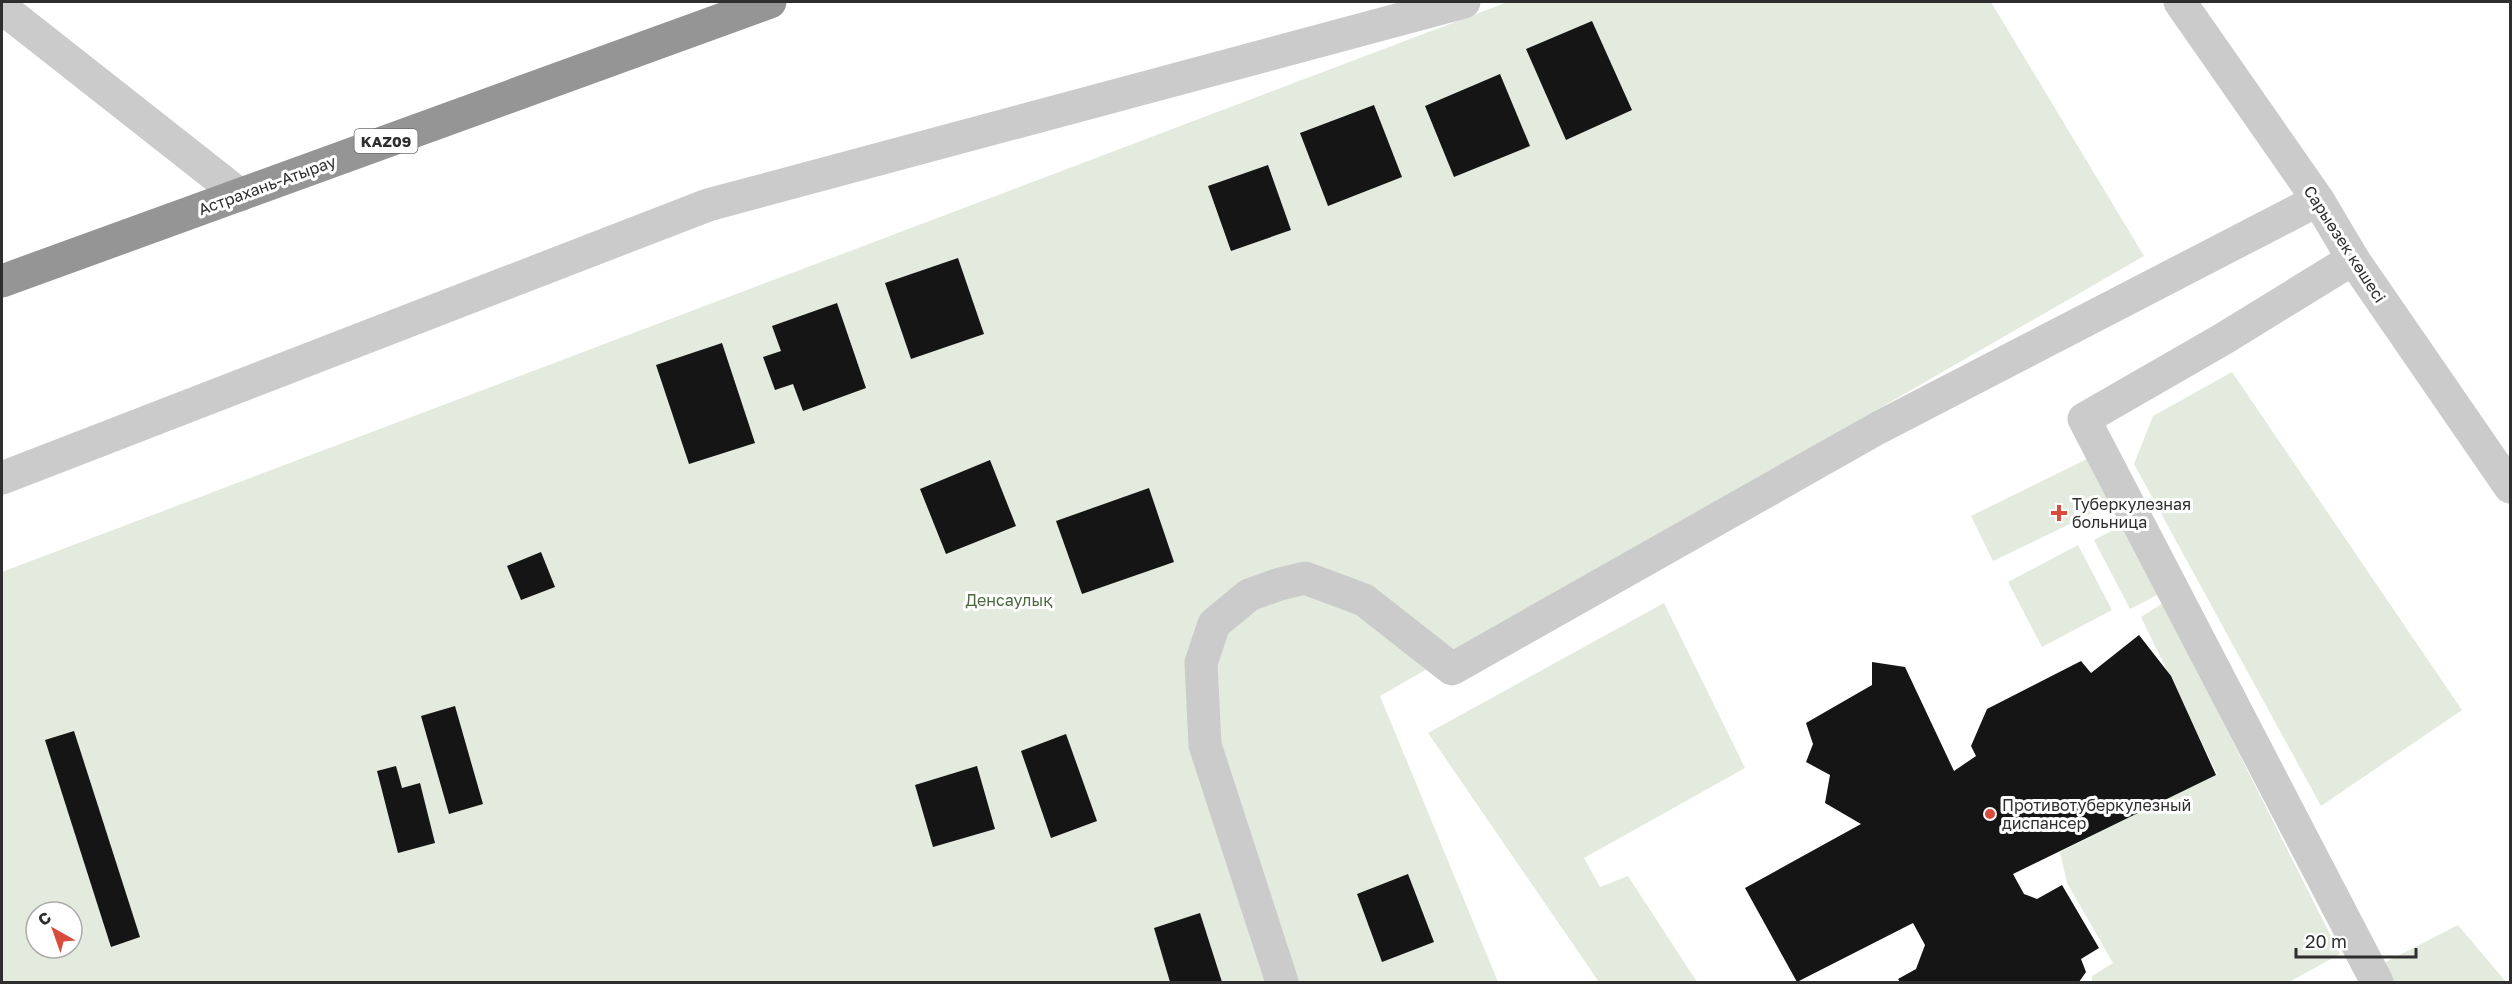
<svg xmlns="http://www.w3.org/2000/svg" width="2512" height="984" font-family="'Golos Text',sans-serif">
<rect width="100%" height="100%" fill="#fff"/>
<g fill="#e2ebdd" fill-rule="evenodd">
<path d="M1508,2H1991L2144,256L1380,696L1498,982H2V572ZM36,912H72V948H36Z"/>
<path d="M2232,372L2462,710L2321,806L2134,464L2153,416Z"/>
<path d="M2089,458L2111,504L1993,561L1971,516Z"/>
<path d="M2129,522L2165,591L2130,609L2094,540Z"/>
<path d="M2078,545L2112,610L2042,647L2008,582Z"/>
<path d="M1664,603L1745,768L1584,858L1600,887L1628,876L1697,982H1599L1428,733Z"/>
<path d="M2163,603L2340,954L2289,982H2092V976L2113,963L2067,883L2060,852L2217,774L2141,617Z"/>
<path d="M2458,925L2506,982H2391L2382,964Z"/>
</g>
<g fill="#151515">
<path d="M1592,21L1632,110L1566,140L1526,49Z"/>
<path d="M1500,74L1530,146L1454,177L1425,106Z"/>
<path d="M1374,105L1402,177L1328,206L1300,133Z"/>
<path d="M1268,165L1291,230L1231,251L1208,186Z"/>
<path d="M958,258L984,334L911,359L885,283Z"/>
<path d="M837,303L866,388L803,411L793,384L775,390L763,357L781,351L772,326Z"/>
<path d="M722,343L755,443L689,464L656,365Z"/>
<path d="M990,460L1016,526L946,554L920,489Z"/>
<path d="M1149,488L1174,562L1082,594L1056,521Z"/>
<path d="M541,552L555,587L521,600L507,566Z"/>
<path d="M2139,635L2171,676L2216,775L2013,874L2024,894L2037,899L2062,885L2099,948L2081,959L2086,972L2079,982H1900L1898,979L1916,969L1925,945L1913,923L1797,982L1745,888L1861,824L1825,803L1830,775L1806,762L1813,744L1806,723L1872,685V662L1905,667L1954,771L1976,756L1971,746L1987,709L2081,661L2091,673Z"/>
<path d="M455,706L483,804L449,814L421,716Z"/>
<path d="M74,731L140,937L111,947L45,740Z"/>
<path d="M1066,734L1097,821L1051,838L1021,751Z"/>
<path d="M396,766L402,788L420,783L435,843L398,853L377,771Z"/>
<path d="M977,766L995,829L933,847L915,785Z"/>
<path d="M1408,874L1434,942L1382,962L1357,894Z"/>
<path d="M1200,913L1222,982H1170L1154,928Z"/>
</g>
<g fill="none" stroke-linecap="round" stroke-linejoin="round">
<g stroke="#cbcbcb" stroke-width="33">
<path d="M2180,2L2318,200L2353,259L2510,487"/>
<path d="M2,12L10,14L240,195"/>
<path d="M2353,259L2223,339L2084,419L2377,982"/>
<path d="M2,478L708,205L1464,2"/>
<path d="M1282,982L1205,745L1201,663L1214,624L1249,595L1280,584L1305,578L1364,600L1452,669L1878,428L2318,200"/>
</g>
<path stroke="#959595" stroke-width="33" d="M2,281L770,2"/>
</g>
<g fill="#d94b3c" stroke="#fff" stroke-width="2">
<path d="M2056 504h6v6h6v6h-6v6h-6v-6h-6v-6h6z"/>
<circle cx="1990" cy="814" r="6"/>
</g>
<g text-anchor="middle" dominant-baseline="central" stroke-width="6" stroke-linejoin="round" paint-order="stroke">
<rect fill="#fff" stroke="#6d6d6d" stroke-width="1.5" x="354.5" y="129" width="63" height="24" rx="4.5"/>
<g font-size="15" font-weight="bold" fill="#2e2e2e">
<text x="386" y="141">KAZ09</text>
</g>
<g font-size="16" fill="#2e2e2e" stroke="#fff">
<text transform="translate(267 185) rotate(-20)">Астрахань-Атырау</text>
<text transform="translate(2345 244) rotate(57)">Сарыөзек көшесі</text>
</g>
<g font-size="16" fill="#2e2e2e" stroke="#fff" text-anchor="start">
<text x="2072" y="504">Туберкулезная<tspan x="2072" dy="18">больница</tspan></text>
<text x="2002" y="805">Противотуберкулезный<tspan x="2002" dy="18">диспансер</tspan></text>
</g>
<g font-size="16" fill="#4b673f" stroke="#fff">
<text x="1009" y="600">Денсаулық</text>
</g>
</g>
<rect width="2512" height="984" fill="none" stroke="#2e2e2e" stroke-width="6"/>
<g transform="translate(54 930) rotate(320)"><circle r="28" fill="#ffffff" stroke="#ababab" stroke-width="1.5"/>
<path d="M0-4.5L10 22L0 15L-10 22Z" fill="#d94b3c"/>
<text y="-9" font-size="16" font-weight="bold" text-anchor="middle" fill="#2e2e2e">С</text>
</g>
<path d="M2296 948v9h120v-9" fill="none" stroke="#2e2e2e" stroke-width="3"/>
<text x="2305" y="948" font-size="18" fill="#2e2e2e" stroke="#ffffff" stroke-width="4.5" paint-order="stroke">20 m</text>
</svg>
